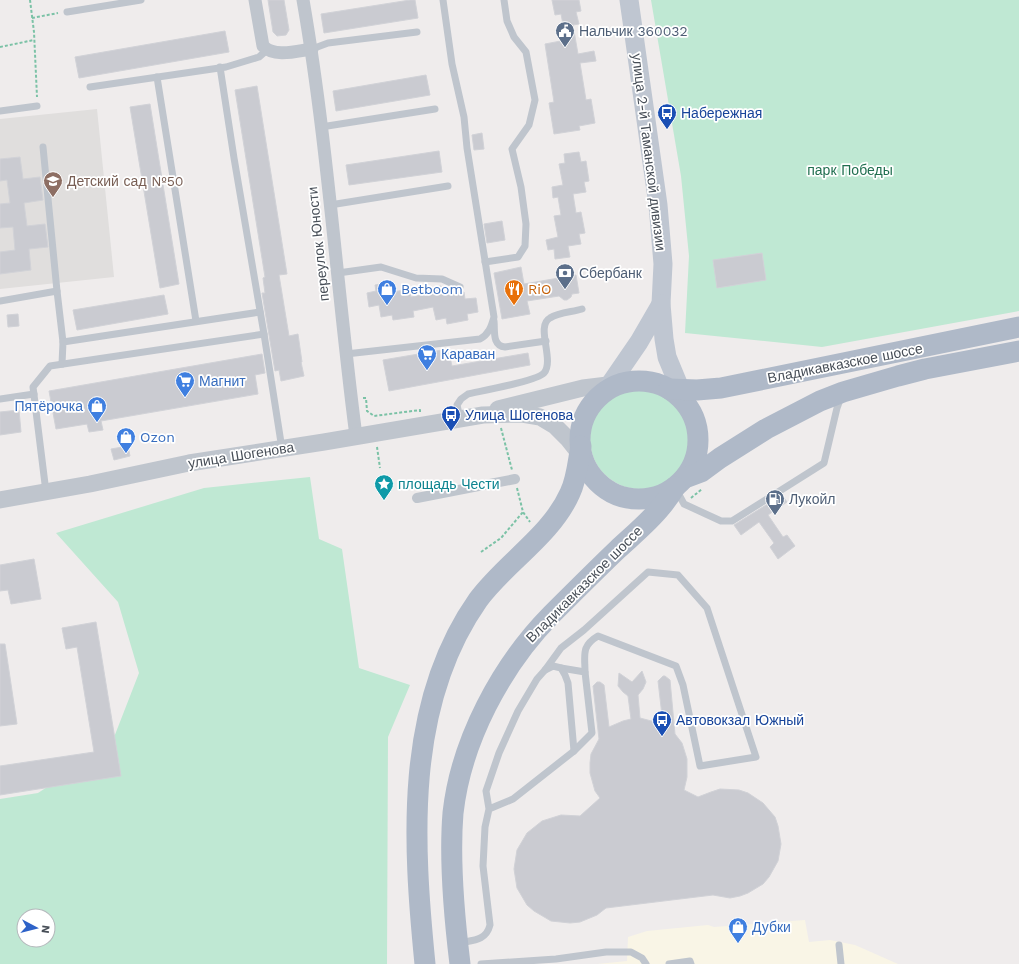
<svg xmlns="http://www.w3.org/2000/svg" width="1019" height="964" font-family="'Work Sans',sans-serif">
<rect width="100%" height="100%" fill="#efecec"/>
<path fill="#f9f5e6" d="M805,920L809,942L830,940L855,945L898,964H597L627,961L628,937L647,931L708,925L714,927Z"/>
<path fill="#e0dedd" d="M97,109L114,277L0,289V119Z"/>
<g fill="#bfe8d3" fill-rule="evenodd">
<path d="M651,0H1019V311L822,347L685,333L689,256L681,176Z"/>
<circle cx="640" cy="439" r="50"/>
<path d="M310,477L319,539L342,549L359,668L410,685L388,737L387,964H0V799L38,793L111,745L139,673L118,602L56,533L204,488ZM24,916H48V940H24Z"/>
</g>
<g fill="#cacbd1" stroke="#d1d2d7">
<path d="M268,0H284L289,30L286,35L277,36L273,32Z"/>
<path d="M410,0H415L418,18L324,33L321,14Z"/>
<path d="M552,0H579L581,11L576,12L579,24L573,25L578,54L594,51L596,61L580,63L586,100L591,99L595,123L579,126L580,130L554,134L549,103L554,102L545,44L566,40L561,14L555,15Z"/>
<path d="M225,31L229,52L79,78L75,57Z"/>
<path d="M426,75L430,95L336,111L333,91Z"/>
<path d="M257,86L287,274L279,275L289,336L298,334L302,362H301L304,376L281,381L279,370L275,371L262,293H265L263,278L265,277L235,90Z"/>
<path d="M150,104L179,284L160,288L130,107Z"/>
<path d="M482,133L484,149L474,150L472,135Z"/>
<path d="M439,151L442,172L349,185L346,165Z"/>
<path d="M579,152L581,162L586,161L589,181L584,182L586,192L573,194L576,213L581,212L585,233L579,234L581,244L568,246L570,257L555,259L554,249L548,250L546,240L558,237L554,216L561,215L558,197L553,198L552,187L563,185L559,164L565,163L564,154Z"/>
<path d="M20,157L23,179L40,177L43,200L24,203L27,226L45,224L48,247L29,249L31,270L0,274V252L15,250L13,227L0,228V204L10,203L7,180L0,181V159Z"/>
<path d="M502,221L505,240L487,243L484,224Z"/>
<path d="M762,253L766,280L717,288L713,260Z"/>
<path d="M521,267L524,284L576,275L579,293L572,294L571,297L567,300H564L559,296L527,301L530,314L502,319L494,273Z"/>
<path d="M387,283L388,293L409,289L411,297L431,293L430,288L441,286L443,295L464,292L465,299L476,298L478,312L467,314L468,320L447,324L446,318L436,320L433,307L413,311L414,317L393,320L392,315L381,317L379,305L369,307L367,293L376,291L375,285Z"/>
<path d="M164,295L168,314L77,330L73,310Z"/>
<path d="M18,314L19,326L8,327L7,315Z"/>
<path d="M448,349L452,366L528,353L530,365L389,391L383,360Z"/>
<path d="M262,354L265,373L255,375L258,394L101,421L103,430L89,432L87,424L56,429L49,391Z"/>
<path d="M19,410L21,432L0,435V412Z"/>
<path d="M128,446L130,456L114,460L111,449Z"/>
<path d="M782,495L787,502L768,515L783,537L787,535L795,546L778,559L770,547L774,543L759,522L741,535L734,525Z"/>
<path d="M34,559L41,599L11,604L8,590L0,591V565Z"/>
<path d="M96,622L121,776L0,795V766L94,752L77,647L66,649L62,628Z"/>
<path d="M0,644H5L17,724L0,726Z"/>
<path d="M642,671L646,682L643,689L638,695L640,718L663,724L658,681L663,676H665L670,680L675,734L682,743L687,759V777L684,790L698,797L711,792L720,789L739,790L748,793L763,803L775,817L778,826L781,844L778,861L769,877L763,884L748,893L740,896L730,898L713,895L606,908L597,915L580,922L570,923L551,921L534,911L527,905L517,888L514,869L517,850L527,833L542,821L561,815L580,816L600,798L595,791L590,773V763L591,754L599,739L593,686L597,682H600L604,685L609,727L623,721L631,719L628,696L623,692L618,686L619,673L632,682Z"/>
</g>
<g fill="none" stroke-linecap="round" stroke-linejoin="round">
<g stroke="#7bc2a6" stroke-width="2" stroke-dasharray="3 2" stroke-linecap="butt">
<path d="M30,0L34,32L37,97"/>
<path d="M32,18L58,13"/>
<path d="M0,47L34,40"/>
<path d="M363,398H366L367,411L374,416L420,410V412"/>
<path d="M501,428L512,470"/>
<path d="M377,447L380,468"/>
<path d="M517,488L523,512L530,522"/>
<path d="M691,498L702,489"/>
<path d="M481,552L501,538L523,512"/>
</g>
<g stroke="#bfc5cd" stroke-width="7">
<path d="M67,12L141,0"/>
<path d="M312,49L328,43L417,32"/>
<path d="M220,67L234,158L264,334"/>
<path d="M157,77L196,321"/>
<path d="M90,87L226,67L259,57L267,50"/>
<path d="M0,111L37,106"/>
<path d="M321,127L435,109"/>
<path d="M43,147L57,291L63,342"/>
<path d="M330,205L448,186"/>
<path d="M485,262L518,257L525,246L526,224L521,187L512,149L529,125L535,100L526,52L514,37L507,21L504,0"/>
<path d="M338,273L381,267L416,278L442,279L460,287"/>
<path d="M0,301L57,291"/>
<path d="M494,321C495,331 492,346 505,347L546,341"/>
<path d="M346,354L480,339C489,334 491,327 494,317L467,148L464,117L452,64L443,0"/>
<path d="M62,364L63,342L260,312"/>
<path d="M0,399L34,394"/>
<path d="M460,418L457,405L461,399L468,394C481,391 537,381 544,373C555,360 535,326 550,318C559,312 573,312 582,309"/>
<path d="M677,491L684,504L721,521H732L824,463L837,408L841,397"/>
<path d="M46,492L33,387L50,366L264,334L282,449"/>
<path d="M561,668L585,672L592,733L574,751"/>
<path d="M545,670L561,648L584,630L648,572L678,575L707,608L756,757L700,766L683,685L676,666L598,636C581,646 585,655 585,672"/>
<path d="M459,943C473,940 486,941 490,925L483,866L485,827L489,809L486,791L499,753L518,711L537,679L545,670L553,666L561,668L565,675L568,683L574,751L513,799L489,809"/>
<path d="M839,945L841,964"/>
<path d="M481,964L556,959L606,952H631L642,958L646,964"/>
<path d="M669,964L690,961L691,964"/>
</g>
<path stroke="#bfc5cd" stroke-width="10" d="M417,498L515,479"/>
<g stroke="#bfc5cd" stroke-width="13">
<path d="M255,0L263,46C275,58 297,51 312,49"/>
<path d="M303,0C328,144 337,291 356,436"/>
</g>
<g stroke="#bfc5cd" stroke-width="17">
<path d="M498,409L583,388L624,383"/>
<path d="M0,500L90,484L189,463L324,442L483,415L522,414L540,417L555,426L568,439L583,458"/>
</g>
<g stroke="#bfc6d1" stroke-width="19">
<path d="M629,0L658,205L663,264L661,304L664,339L667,357L686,403"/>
<path d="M604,393L639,342L661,304"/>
</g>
<g stroke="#afb9c8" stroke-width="21">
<circle cx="639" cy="440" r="59"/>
<path d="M669,389L697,390L721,388L1019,327"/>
<path d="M685,478L701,472L720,458L766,429L820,401L843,392L898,376L925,369L1019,351"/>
<path d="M425,964C413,843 404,705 478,600C505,563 551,536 570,493C577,479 578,461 581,446"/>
<path d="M460,964C454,915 449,862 453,813C461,741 501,666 551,615C573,593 595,571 618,549C632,536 649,522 661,507C666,501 671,494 675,487"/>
</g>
</g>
<defs>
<g id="civic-pin" transform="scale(1)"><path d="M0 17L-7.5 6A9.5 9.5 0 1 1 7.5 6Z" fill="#5c6f8a" stroke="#fff"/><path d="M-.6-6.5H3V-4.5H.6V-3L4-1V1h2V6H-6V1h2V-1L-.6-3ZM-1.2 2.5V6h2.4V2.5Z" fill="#fff"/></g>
<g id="bus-pin" transform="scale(1)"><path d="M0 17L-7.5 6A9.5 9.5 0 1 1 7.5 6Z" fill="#1a4fb4" stroke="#fff"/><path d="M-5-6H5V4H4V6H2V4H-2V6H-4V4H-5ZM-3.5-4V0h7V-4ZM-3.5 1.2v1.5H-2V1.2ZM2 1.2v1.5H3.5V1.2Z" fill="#fff"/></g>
<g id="school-pin" transform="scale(1)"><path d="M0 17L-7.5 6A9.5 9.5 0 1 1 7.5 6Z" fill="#8d6e63" stroke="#fff"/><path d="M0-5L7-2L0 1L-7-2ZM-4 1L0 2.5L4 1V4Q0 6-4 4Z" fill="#fff"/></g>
<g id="bank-pin" transform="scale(1)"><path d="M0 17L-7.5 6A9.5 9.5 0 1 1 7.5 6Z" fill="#5c6f8a" stroke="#fff"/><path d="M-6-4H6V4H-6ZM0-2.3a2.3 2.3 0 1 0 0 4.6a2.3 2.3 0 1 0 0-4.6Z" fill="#fff"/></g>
<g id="shop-pin" transform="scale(1)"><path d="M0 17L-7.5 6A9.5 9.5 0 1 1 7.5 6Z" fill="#3f7fe0" stroke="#fff"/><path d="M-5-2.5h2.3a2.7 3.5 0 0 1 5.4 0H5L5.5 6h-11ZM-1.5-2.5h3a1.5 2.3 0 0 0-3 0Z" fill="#fff"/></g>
<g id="restaurant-pin" transform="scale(1)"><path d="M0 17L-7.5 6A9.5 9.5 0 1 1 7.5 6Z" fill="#e8710a" stroke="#fff"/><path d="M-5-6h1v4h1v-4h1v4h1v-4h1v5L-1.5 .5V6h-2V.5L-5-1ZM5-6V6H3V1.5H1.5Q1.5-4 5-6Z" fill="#fff"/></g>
<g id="supermarket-pin" transform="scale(1)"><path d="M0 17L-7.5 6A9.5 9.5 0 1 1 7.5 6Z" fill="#3f7fe0" stroke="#fff"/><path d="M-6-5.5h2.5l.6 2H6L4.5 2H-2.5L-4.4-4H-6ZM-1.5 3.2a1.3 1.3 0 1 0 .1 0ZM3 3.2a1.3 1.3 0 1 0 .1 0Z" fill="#fff"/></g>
<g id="sight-pin" transform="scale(1)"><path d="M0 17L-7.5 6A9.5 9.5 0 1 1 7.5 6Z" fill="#0f9aa8" stroke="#fff"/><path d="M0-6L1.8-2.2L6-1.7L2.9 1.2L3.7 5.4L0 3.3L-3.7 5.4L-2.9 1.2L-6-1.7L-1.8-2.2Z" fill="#fff"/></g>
<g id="fuel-pin" transform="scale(1)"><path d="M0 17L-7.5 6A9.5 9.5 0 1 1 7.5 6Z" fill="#5c6f8a" stroke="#fff"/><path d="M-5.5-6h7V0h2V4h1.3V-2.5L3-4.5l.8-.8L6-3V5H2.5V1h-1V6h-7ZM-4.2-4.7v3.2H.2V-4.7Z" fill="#fff"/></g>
</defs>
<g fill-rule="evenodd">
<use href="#civic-pin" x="565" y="31"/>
<use href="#bus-pin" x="667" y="113"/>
<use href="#school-pin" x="53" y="181"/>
<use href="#bank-pin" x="565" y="273"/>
<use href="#shop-pin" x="387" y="289"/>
<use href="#restaurant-pin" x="514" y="289"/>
<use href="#supermarket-pin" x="427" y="354"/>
<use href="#supermarket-pin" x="185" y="381"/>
<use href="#shop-pin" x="97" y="406"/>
<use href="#bus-pin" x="451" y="415"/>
<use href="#shop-pin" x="126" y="437"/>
<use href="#sight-pin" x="384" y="484"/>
<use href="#fuel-pin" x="775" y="499"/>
<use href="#bus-pin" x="662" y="720"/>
<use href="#shop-pin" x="738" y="927"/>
</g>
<g text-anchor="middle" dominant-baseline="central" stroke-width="3.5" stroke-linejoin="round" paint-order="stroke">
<g font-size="14" fill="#4e5e75" stroke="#fff" text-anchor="start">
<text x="579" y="31">Нальчик 360032</text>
<text x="579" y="273">Сбербанк</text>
<text x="789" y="499">Лукойл</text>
</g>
<g font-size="14" fill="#164399" stroke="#fff" text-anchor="start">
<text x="681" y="113">Набережная</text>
<text x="465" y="415">Улица Шогенова</text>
<text x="676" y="720">Автовокзал Южный</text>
</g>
<g font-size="14" fill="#474e57" stroke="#fff">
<text transform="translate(649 152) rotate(83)">улица 2-й Таманской дивизии</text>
<text transform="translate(318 244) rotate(-96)">переулок Юности</text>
<text transform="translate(845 363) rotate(-11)">Владикавказское шоссе</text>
<text transform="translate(241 455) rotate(-9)">улица Шогенова</text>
<text transform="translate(584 584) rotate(-45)">Владикавказское шоссе</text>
</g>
<g font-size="14" fill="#216f50" stroke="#fff">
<text x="850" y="170">парк Победы</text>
</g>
<g font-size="14" fill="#785e54" stroke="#fff" text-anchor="start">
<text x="67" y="181">Детский сад №50</text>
</g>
<g font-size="14" fill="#366cbe" stroke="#fff" text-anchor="start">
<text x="401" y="289">Betboom</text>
<text x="441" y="354">Караван</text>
<text x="199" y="381">Магнит</text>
<text x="83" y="406" text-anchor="end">Пятёрочка</text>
<text x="140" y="437">Ozon</text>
<text x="752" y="927">Дубки</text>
</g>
<g font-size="14" fill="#c56008" stroke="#fff" text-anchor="start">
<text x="528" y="289">RiO</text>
</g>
<g font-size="14" fill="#0d838f" stroke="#fff" text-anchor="start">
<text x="398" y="484">площадь Чести</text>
</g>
</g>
<g transform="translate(36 928) rotate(97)"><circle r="19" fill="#ffffff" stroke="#b5b8bc"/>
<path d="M0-3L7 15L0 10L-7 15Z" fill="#2d62c8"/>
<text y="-6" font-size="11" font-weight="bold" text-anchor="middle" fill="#474e57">N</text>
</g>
</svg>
